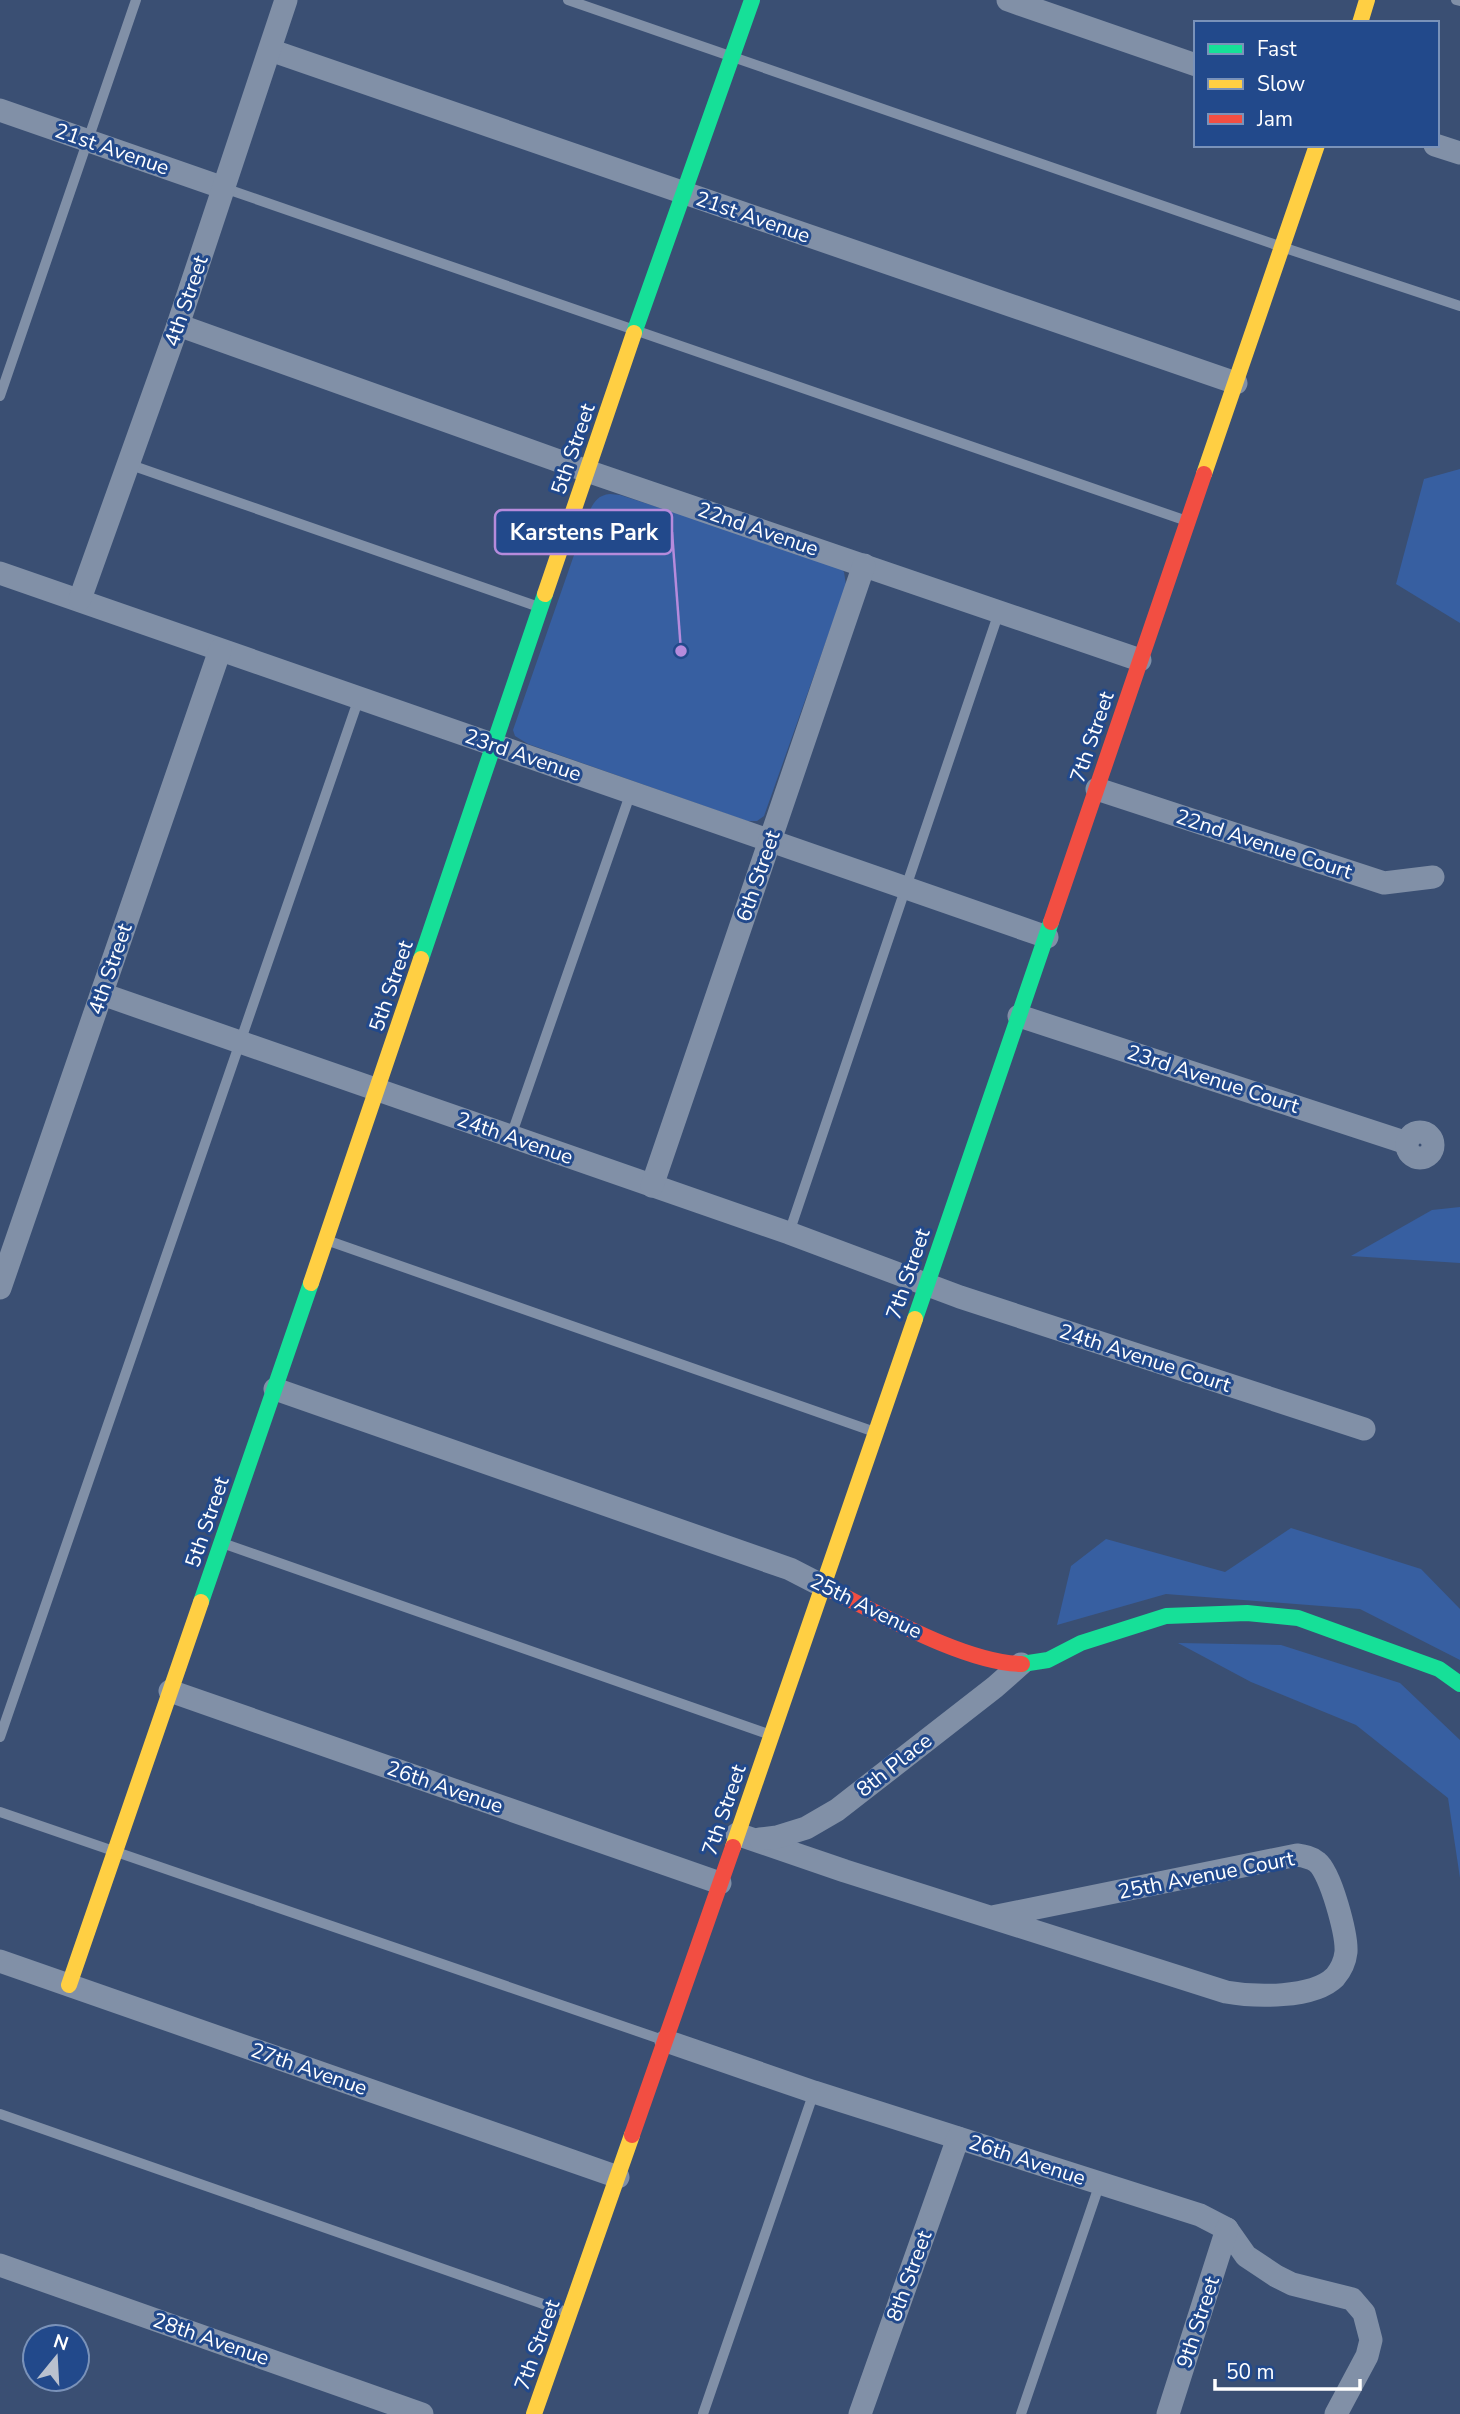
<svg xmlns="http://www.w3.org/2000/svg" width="1460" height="2414" font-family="'Nunito Sans',sans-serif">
<rect width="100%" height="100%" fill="#3a4f73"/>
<g fill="#375fa1">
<path d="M1460,469V623L1396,584L1424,479Z"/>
<path d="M610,494L620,495L825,561L838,565L844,572L846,585L764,816L757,821H747L528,744L515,736L513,730L589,512C594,502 598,495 610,494Z"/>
<path d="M1460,1207V1263L1351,1256L1432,1210Z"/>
<path d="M1291,1528L1421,1569L1460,1609V1660L1360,1609L1166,1594L1057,1625L1071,1566L1106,1539L1225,1572Z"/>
<path d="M1178,1643L1281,1645L1400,1683L1460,1740V1878L1448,1798L1356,1725L1251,1682Z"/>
</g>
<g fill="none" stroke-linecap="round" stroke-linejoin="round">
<g stroke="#8190a7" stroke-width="10">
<path d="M568,0L1282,247L1460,306"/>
<path d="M1456,0L1460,1"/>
<path d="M224,188L1184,520"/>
<path d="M0,396L136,0"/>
<path d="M128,464L539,607"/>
<path d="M511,1136L631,792"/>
<path d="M789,1233L999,612"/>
<path d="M329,1241L872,1431"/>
<path d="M225,1544L768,1734"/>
<path d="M0,1737L359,698"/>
<path d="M0,1812L663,2040"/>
<path d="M0,2114L566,2312"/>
<path d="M703,2414L814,2092"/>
<path d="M1021,2414L1100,2183"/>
</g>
<g stroke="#8190a7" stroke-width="23">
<path d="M1008,0L1196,65"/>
<path d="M270,50L1236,383"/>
<path d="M0,110L224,188"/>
<path d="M1435,145L1460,153"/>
<path d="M178,325L587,471L1140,660"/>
<path d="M0,573L1047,937"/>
<path d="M80,599L178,325L286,0"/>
<path d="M1097,789L1384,883L1433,877"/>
<path d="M102,994L789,1233L960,1297L1364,1429"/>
<path d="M1019,1016L1407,1143"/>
<circle cx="1420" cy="1145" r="13"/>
<path d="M652,1186L864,565"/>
<path d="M0,1288L220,650"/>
<path d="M275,1389L790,1569L823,1586"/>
<path d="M170,1691L720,1883"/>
<path d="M737,1834L845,1871L1226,1992C1254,1997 1313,1999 1335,1977C1340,1971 1345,1961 1346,1952C1347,1935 1331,1873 1317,1862C1311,1857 1304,1856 1297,1855L992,1917"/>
<path d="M760,1839L777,1837L806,1828L837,1810L995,1687L1021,1664"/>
<path d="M0,1961L618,2177"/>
<path d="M666,2041L814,2092L1200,2215L1227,2229L1246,2256L1276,2276L1292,2284L1352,2299L1364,2313L1371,2340L1367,2356L1336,2414"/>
<path d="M0,2265L422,2414"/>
<path d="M860,2414L958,2138"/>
<path d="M1168,2414L1227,2229"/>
</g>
<g stroke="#16e098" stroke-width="16">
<path d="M634,333L752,0"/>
<path d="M421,959L545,594"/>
<path d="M915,1319L1051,922"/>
<path d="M201,1602L311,1283"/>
<path d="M1022,1664L1048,1660L1081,1643L1166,1616L1247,1613L1298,1618L1439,1669L1460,1684"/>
</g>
<g stroke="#ffcf43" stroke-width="16">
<path d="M1360,23L1367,0"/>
<path d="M1204,474L1317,145"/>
<path d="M545,594L634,333"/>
<path d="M311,1283L421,959"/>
<path d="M733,1847L915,1319"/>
<path d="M69,1985L201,1602"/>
<path d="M534,2414L632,2135"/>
</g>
<g stroke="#f24e42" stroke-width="16">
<path d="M1051,922L1204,474"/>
<path d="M823,1586C877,1612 964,1663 1022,1664"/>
<path d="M632,2135L733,1847"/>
</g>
</g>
<g text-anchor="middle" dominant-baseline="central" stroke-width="6" stroke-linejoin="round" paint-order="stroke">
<g font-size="21" fill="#fff" stroke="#22498b">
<text transform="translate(112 149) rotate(19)">21st Avenue</text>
<text transform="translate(753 217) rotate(19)">21st Avenue</text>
<text transform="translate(186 301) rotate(-71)">4th Street</text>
<text transform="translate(573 449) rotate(-71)">5th Street</text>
<text transform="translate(758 529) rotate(19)">22nd Avenue</text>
<text transform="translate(1092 737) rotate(-71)">7th Street</text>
<text transform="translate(523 755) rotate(19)">23rd Avenue</text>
<text transform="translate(1264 844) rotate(18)">22nd Avenue Court</text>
<text transform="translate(758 876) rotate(-71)">6th Street</text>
<text transform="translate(110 969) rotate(-71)">4th Street</text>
<text transform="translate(391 986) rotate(-71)">5th Street</text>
<text transform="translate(1213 1079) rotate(18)">23rd Avenue Court</text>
<text transform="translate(515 1138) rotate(19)">24th Avenue</text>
<text transform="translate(908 1274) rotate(-71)">7th Street</text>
<text transform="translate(1145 1358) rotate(18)">24th Avenue Court</text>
<text transform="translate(207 1522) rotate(-71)">5th Street</text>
<text transform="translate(866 1606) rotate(26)">25th Avenue</text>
<text transform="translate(894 1765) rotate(-38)">8th Place</text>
<text transform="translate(445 1787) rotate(19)">26th Avenue</text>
<text transform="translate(724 1810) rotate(-71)">7th Street</text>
<text transform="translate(1206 1875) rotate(-11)">25th Avenue Court</text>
<text transform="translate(309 2069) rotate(19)">27th Avenue</text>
<text transform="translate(1027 2160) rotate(18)">26th Avenue</text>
<text transform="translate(909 2276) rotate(-70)">8th Street</text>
<text transform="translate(1198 2322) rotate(-72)">9th Street</text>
<text transform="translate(211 2339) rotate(19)">28th Avenue</text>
<text transform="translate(537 2345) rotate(-70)">7th Street</text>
</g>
</g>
<path fill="none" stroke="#b68bdc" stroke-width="2.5" d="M681 651L672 532"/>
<circle fill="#b68bdc" stroke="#22498b" stroke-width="2.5" cx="681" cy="651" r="7"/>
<rect fill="#22498b" stroke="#b68bdc" stroke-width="2.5" x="495" y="510" width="177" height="44" rx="7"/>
<g font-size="23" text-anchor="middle" font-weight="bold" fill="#fff">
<text x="584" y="540">Karstens Park</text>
</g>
<rect x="1194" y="21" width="245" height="126" fill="#22498b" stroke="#7a92b9" stroke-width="2"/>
<rect x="1208" y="44" width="35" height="10" fill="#16e098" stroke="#7a92b9" stroke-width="2"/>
<text x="1257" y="56" font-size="21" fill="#ffffff">Fast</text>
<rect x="1208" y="79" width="35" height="10" fill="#ffcf43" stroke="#7a92b9" stroke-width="2"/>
<text x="1257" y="91" font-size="21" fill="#ffffff">Slow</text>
<rect x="1208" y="114" width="35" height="10" fill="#f24e42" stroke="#7a92b9" stroke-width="2"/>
<text x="1257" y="126" font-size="21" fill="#ffffff">Jam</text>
<g transform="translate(56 2358) rotate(18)"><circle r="33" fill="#22498b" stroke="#7a92b9" stroke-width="2"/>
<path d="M0-5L12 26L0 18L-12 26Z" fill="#bac1ce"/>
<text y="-10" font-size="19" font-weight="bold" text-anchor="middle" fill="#ffffff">N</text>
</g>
<path d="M1215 2379v10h145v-10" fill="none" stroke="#ffffff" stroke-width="3.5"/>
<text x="1226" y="2379" font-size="21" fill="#ffffff" stroke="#22498b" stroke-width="5" paint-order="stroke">50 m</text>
</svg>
